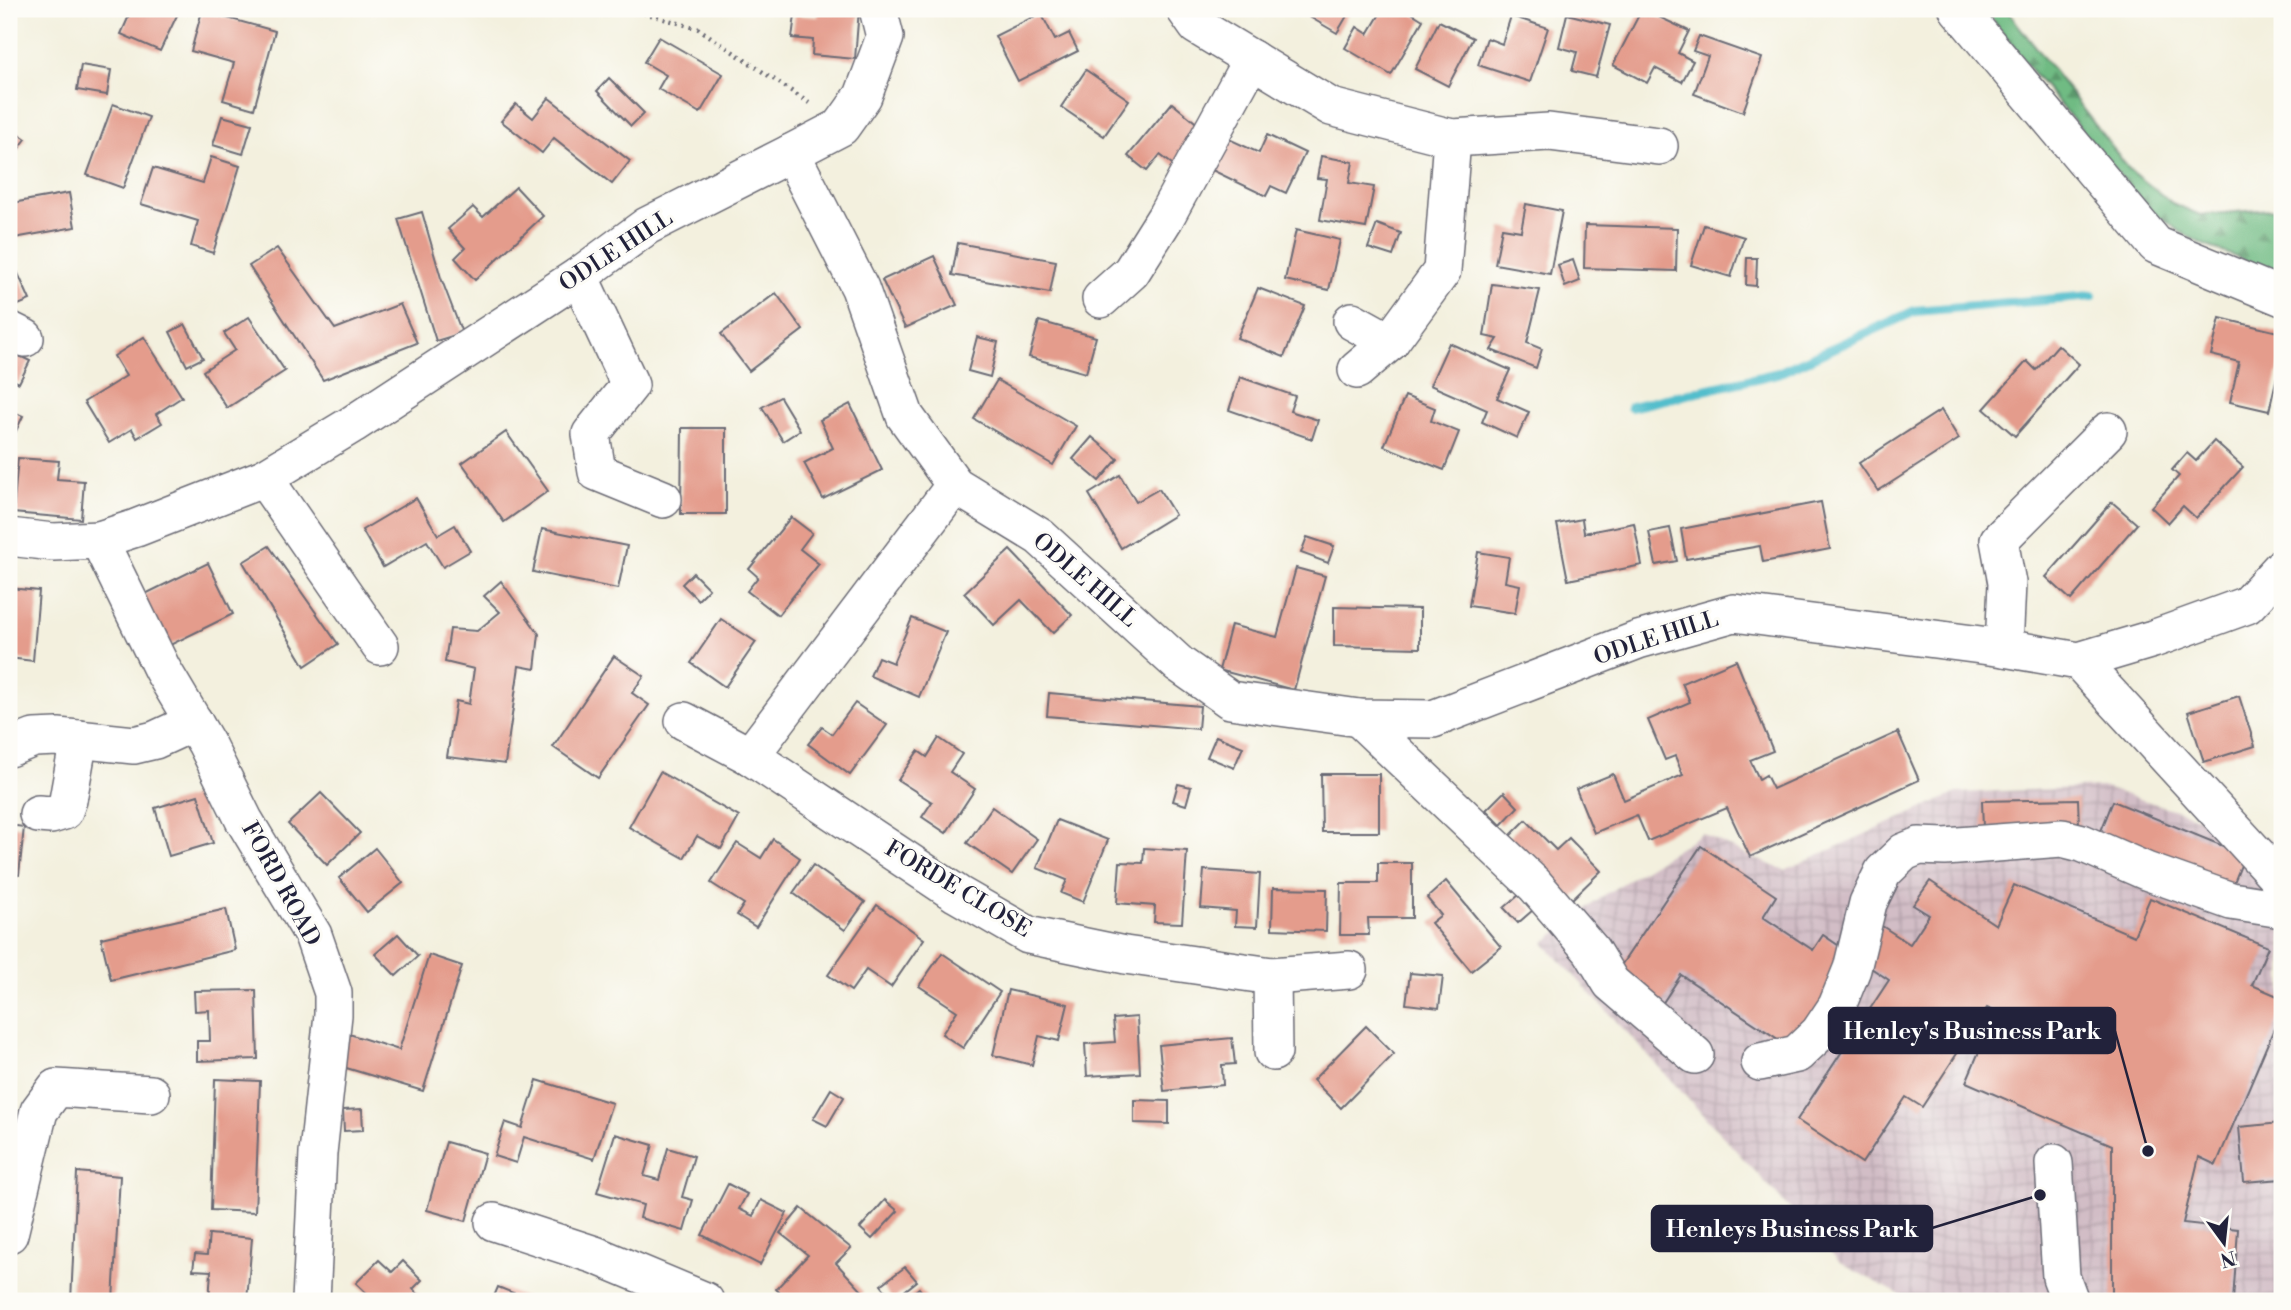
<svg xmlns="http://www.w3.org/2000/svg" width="2291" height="1310" font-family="'Libre Bodoni',serif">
<defs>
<pattern id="industrial-grid" width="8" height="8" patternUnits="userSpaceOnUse" patternTransform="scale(1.75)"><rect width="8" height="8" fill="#d2bdc6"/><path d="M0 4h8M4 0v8" fill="none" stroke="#b4a2ab"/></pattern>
<pattern id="forest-firs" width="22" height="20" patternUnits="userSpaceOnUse" patternTransform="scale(1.75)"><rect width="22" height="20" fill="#70bb83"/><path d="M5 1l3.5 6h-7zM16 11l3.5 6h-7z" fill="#5c986c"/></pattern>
</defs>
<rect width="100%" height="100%" fill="#fdfcf7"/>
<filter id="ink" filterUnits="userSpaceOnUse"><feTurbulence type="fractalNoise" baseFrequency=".0143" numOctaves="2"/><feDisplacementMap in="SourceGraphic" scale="14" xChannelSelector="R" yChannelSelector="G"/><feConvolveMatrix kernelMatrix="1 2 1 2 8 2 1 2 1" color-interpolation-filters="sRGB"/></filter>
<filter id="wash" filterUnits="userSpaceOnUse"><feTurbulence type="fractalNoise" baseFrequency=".00686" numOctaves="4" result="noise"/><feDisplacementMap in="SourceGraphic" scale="28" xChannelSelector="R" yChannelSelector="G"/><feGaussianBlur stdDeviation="1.57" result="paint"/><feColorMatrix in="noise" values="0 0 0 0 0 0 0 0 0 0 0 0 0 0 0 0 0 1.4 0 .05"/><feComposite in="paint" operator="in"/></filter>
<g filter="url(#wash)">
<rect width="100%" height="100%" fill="#f3f0de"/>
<path fill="url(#industrial-grid)" d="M2101,787L2279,842L2282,851V1301H1912L1840,1263L1544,943L1603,896L1702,833L1750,857L1785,870L1957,793Z"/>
<path fill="url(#forest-firs)" stroke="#496e5f" stroke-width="2" d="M1984,9H2006L2129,169L2172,203L2200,215L2282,208V275L2202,244L2180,232L2145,205L2030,69Z"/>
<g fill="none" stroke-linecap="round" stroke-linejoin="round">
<path stroke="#52becc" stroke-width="10" d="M1631,407L1778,373L1915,311L2092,296"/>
</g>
<g id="blocks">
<g fill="#e49c8c">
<path d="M132,9H180L160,51L121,34Z"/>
<path d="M819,9H859L855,59L812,55L813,40L792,38L795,15L818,17Z"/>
<path d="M1303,9H1351L1337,33L1301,12Z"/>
<path d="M1383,9H1405L1423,20L1391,75L1345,48L1357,27L1368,34Z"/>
<path d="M1642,9L1689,31L1678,53L1693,61L1682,82L1655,68L1647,83L1613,65Z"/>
<path d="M202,11L275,31L254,109L223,100L234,63L191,51Z"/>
<path d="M1041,13L1055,40L1069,33L1078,51L1018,81L995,36Z"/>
<path d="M1567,14L1610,25L1596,77L1572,71L1577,52L1559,47Z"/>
<path d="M1511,16L1548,28L1530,82L1478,65L1487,38L1502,44Z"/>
<path d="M1439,21L1473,38L1448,86L1415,69Z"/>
<path d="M1699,36L1762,58L1743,112L1694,94L1708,56L1693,51Z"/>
<path d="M659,37L723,74L700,113L658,89L666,75L644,62Z"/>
<path d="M81,65L111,70L107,95L77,90Z"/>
<path d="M1086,70L1129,100L1104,136L1061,107Z"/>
<path d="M609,78L644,113L631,126L597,91Z"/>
<path d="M549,98L630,161L612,184L554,138L542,153L501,121L516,104L533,118Z"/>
<path d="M1172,103L1206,131L1176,167L1160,155L1147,171L1128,156Z"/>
<path d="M113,104L149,117L123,188L87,175Z"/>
<path d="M222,116L252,124L243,154L213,145Z"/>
<path d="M9,127L26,139L10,160L9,159Z"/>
<path d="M1267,135L1305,153L1286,193L1271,186L1266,196L1212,170L1227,138L1259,153Z"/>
<path d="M1321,156L1353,162L1349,183L1374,187L1366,228L1320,220L1327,179L1317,178Z"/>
<path d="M211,157L240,166L213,253L191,246L198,221L141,204L153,168L203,183Z"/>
<path d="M516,187L543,216L475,280L455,258L465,248L448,229L473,207L483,217Z"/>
<path d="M10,192L12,203L69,193L75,227L9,239Z"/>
<path d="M1526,204L1562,211L1550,274L1495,264L1502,228L1521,231Z"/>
<path d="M422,212L441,278L462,333L436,341L398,219Z"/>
<path d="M1377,224L1401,233L1393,256L1368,248Z"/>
<path d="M1585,225L1677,228L1676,271L1584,268Z"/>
<path d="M1704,225L1744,237L1731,277L1691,265Z"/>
<path d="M1296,230L1340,240L1329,290L1285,280Z"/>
<path d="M958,243L1056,261L1050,293L952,275Z"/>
<path d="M277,248L335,329L400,304L417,343L323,380L249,266Z"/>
<path d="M934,256L957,305L905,328L882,280Z"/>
<path d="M1747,258H1757L1756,286L1746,285Z"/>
<path d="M1573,260L1580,281L1565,287L1558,265Z"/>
<path d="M16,269L30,300L9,309V272Z"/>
<path d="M1492,284L1540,290L1527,343L1542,349L1536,368L1491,350L1498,339L1484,336Z"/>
<path d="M1258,288L1305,306L1284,357L1237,338Z"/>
<path d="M776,293L803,330L749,371L721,334Z"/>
<path d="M249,317L285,371L227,408L203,371L235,350L224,333Z"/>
<path d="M2220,318L2282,333V355L2269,411L2230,402L2239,362L2211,355Z"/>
<path d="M1039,321L1096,337L1086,373L1029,357Z"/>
<path d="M185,324L203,358L187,366L170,332Z"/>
<path d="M144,337L182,397L156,414L162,423L137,438L132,429L109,443L84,402L126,376L114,356Z"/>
<path d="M977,337L998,342L990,377L968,371Z"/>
<path d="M1449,343L1510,370L1497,398L1529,412L1517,438L1482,422L1487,410L1430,385Z"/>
<path d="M2058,345L2079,364L2015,436L1984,409L2027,361L2036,370Z"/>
<path d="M9,351L30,361L19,383L9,378Z"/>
<path d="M1240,377L1295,396L1290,411L1318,420L1312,439L1229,410Z"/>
<path d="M997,380L1076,426L1053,465L974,419Z"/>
<path d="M1405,396L1435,408L1431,421L1459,432L1444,470L1384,446Z"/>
<path d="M780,397L800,430L783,441L762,407Z"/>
<path d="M850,404L882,470L823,499L804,463L833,448L820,420Z"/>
<path d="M9,410L23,416L9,446Z"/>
<path d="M1941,410L1959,439L1878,491L1859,463Z"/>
<path d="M682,428H726V514H681Z"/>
<path d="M506,432L548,491L504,522L462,463Z"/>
<path d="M1092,437L1118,459L1099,481L1073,459Z"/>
<path d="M2214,441L2243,467L2196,518L2183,506L2168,523L2151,507L2179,476L2172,470L2187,453L2196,461Z"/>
<path d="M18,458L59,461L57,479L84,481L81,519L13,513Z"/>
<path d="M1120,475L1136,502L1159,489L1175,515L1121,548L1089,494Z"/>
<path d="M416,498L438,535L455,525L470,551L443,567L427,541L383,567L362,530Z"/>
<path d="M1821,502L1830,549L1763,562L1760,546L1686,559L1681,529Z"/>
<path d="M2112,502L2137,524L2071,600L2046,577Z"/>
<path d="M791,517L812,533L800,549L819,564L778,615L747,591L758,577L749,569Z"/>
<path d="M1582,519L1584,533L1634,523L1642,565L1568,580L1557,524Z"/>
<path d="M1670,528L1677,561L1656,565L1649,532Z"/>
<path d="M542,529L627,546L618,589L533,572Z"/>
<path d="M1307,537L1334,546L1328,563L1301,553Z"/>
<path d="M269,546L338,644L305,666L243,562Z"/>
<path d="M1010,550L1072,615L1053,633L1021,600L994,625L964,593Z"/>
<path d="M1478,552L1509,557L1505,582L1520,585L1515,613L1469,606Z"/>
<path d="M208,563L233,614L158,651L133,600Z"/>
<path d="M1296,568L1325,576L1294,690L1219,670L1231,625L1277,637Z"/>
<path d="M693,573L709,589L698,600L682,584Z"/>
<path d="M501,581L539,634L535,669L519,666L505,764L447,757L456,701L469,704L474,669L445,662L450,629L477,631L500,612L484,596Z"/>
<path d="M9,588L39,591L33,661L9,658Z"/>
<path d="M1334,607L1420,609V648L1334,646Z"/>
<path d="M912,618L946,632L919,697L870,676L878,657L893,663Z"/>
<path d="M721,619L756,642L725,687L691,663Z"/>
<path d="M614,656L644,676L632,693L649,705L598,778L553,747Z"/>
<path d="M1736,660L1773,751L1750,760L1759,779L1766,775L1773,789L1898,732L1919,780L1750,857L1727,808L1648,841L1637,815L1594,833L1576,789L1613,774L1624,800L1683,775L1675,756L1665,760L1648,720L1690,702L1682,683Z"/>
<path d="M1049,693L1200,706L1198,729L1047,716Z"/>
<path d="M2239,696L2255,746L2204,762L2188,712Z"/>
<path d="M855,703L887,725L850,775L808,744L822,727L832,734Z"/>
<path d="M1216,736L1243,747L1234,768L1207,757Z"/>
<path d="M939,738L962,754L950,772L975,789L946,833L922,817L932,802L898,780L918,751L927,757Z"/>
<path d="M660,772L739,817L721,849L697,836L684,858L629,827Z"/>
<path d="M1321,774H1379V832H1322Z"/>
<path d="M1178,784L1191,787L1186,805L1173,801Z"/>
<path d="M1504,792L1518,807L1501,825L1486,810Z"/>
<path d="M321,793L360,833L327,865L288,824Z"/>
<path d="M198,795L213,843L169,856L155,808Z"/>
<path d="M2078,799L2079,825L1983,828L1982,801Z"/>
<path d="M2113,801L2245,855L2229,895L2097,841Z"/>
<path d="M992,807L1037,839L1012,874L967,843Z"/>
<path d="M1057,820L1108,840L1083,902L1061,893L1067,880L1037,868Z"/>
<path d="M1526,820L1556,850L1569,838L1601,871L1570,901L1508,838Z"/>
<path d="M9,825L24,827L19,875L9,874Z"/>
<path d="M773,839L800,858L756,927L737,915L744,904L711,883L737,843L761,858Z"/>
<path d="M1701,846L1776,896L1763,917L1813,950L1823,935L1845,950L1842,973L1793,1049L1681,975L1662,1004L1616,973Z"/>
<path d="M375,848L403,883L367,912L339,878Z"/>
<path d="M1144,848L1187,851L1182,923L1154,922L1155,906L1117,903L1120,862L1143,863Z"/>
<path d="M1378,863H1412V918H1368L1369,935H1340L1341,883H1378Z"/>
<path d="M813,865L865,902L845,930L793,893Z"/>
<path d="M1204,870L1260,874L1257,927L1235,926L1236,911L1201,908Z"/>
<path d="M1446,881L1501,947L1471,971L1431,923L1441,915L1427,898Z"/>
<path d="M1930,881L1996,925L2014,885L2134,936L2150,898L2268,947L2252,985L2282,998V1010L2216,1165L2199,1157L2183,1223L2238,1229L2233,1301H2112V1145L1966,1082L1996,1012L1987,1008L1922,1107L1906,1097L1862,1163L1797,1120L1889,980L1859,960L1882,926L1910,944L1929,915L1913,905Z"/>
<path d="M1273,888L1327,889L1326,931L1272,929Z"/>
<path d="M1519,895L1533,910L1518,923L1504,908Z"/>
<path d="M877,905L924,939L891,987L866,970L851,991L828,975Z"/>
<path d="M226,909L235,950L111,980L101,938Z"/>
<path d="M398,934L418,956L396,976L375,954Z"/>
<path d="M942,953L1000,992L963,1048L942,1034L957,1011L919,986Z"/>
<path d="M429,955L462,966L423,1091L333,1064L343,1032L399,1050Z"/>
<path d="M1410,973L1443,976L1439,1008L1406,1004Z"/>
<path d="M256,990L258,1059L197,1061V1041H210L209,1010L195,1011L194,991Z"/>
<path d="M1008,990L1068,1004L1059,1041L1039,1036L1032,1065L993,1055Z"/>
<path d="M1137,1017L1140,1073L1087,1076L1085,1044L1115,1042L1113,1019Z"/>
<path d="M1366,1026L1394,1054L1341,1108L1313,1080Z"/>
<path d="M1232,1038L1235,1064L1222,1065L1223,1085L1164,1091L1159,1045Z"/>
<path d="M215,1079L260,1081L255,1212L211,1210Z"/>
<path d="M537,1080L612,1103L594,1159L524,1137L516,1163L494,1156L505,1122L522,1128Z"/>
<path d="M831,1089L844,1097L827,1126L813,1119Z"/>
<path d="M1134,1100L1169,1101V1124L1134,1123Z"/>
<path d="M362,1109L363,1130L344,1131L343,1110Z"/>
<path d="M2281,1123L2282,1179L2244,1182L2239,1127Z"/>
<path d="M615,1134L653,1145L644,1176L659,1180L668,1148L694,1156L682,1197L693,1200L684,1231L640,1218L643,1205L597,1192Z"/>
<path d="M446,1142L485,1153L466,1221L427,1210Z"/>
<path d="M77,1172L120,1176L113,1301H71Z"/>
<path d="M728,1184L747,1194L739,1209L753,1216L761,1200L787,1213L760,1265L702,1235Z"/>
<path d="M885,1200L898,1211L872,1239L860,1228Z"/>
<path d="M801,1208L851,1248L836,1263L863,1292L854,1301H788L776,1289L808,1255L780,1233Z"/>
<path d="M209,1234L252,1238L247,1301H209L211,1271L193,1270L195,1254L207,1255Z"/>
<path d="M379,1260L392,1272L403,1261L422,1280L413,1289L425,1301H375L356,1283Z"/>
<path d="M905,1267L917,1281L893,1300L881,1285Z"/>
<path d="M498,1287L533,1301H492Z"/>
<path d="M919,1288L929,1301H903Z"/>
</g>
</g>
</g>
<g filter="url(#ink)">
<use href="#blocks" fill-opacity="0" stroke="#6b6a74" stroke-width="2"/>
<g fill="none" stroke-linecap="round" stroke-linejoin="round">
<g stroke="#6b6a74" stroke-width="40">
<g id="minor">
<path d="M1185,9L1197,26L1331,107L1452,138L1549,132L1659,146"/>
<path d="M1958,9L2156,245L2282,297"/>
<path d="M791,153L841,127L863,96L885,37L878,9"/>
<path d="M579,276L630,385L591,434L597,472L663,499"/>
<path d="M1101,299L1131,272L1165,218L1252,59"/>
<path d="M1352,321L1390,342"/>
<path d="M9,330L25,338"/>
<path d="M1357,370L1390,342L1442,271L1452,138"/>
<path d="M264,478L380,646"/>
<path d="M9,537L53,542L99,540L136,528L264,478L353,424L579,276L647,226L791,153L860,288L905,416L955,485L1040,537L1179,664L1230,700L1359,718L1433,719L1638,640L1734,613L2004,648L2079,661L2153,639L2247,605L2282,567"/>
<path d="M99,540L162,669L206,743L244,820L313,935L333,993V1015L318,1153L311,1301"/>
<path d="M2004,648L2007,583L1999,540L2108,431"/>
<path d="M2079,661L2282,882"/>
<path d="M1359,718L1535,885L1591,950L1611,983L1695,1055"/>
<path d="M684,721L750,756L957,894L1028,935L1125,955L1272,976L1349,970"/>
<path d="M9,748L34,738L58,737L134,745L155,740L194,722"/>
<path d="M750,756L955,485"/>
<path d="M38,814L51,815L64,811L68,800L79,739"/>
<path d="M1272,976L1273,1052"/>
<path d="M1760,1062L1797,1054L1819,1033L1837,1006L1852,969L1868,903L1883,872L1904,852L1919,846L1945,847L2062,838L2082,843L2146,871L2231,901L2282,909"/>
<path d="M2054,1163L2061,1277L2070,1301"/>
<path d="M494,1222L595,1255L705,1301"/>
<path d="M9,1234L39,1111L56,1088L151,1094"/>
</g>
</g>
<g stroke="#6b6a74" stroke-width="4.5" stroke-dasharray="2 5" stroke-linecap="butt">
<path d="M376,9L387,11L398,9"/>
<path d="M630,9L699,29L809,103"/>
</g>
<use href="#minor" stroke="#fff" stroke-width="37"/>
</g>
</g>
<g text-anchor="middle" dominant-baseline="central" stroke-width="6" stroke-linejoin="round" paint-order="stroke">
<g font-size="23" fill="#22223b" stroke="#fdfcf7">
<text transform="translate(616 251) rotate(-33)">ODLE HILL</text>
<text transform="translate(1085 580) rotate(41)">ODLE HILL</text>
<text transform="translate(1656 638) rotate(-18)">ODLE HILL</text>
<text transform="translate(281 884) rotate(61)">FORD ROAD</text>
<text transform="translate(958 889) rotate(31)">FORDE CLOSE</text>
</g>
</g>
<path fill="none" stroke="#22223b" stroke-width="2.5" d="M2148 1151L2115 1031M2040 1195L1932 1228"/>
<g fill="#22223b" stroke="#fdfcf7" stroke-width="2.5">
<circle cx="2148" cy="1151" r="7"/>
<circle cx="2040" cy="1195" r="7"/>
</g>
<g fill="#22223b" stroke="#22223b" stroke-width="2.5">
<rect x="1829" y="1008" width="286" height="45" rx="7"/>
<rect x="1652" y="1206" width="280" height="45" rx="7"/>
</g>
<g font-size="24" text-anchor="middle" font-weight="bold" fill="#fff">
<text x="1972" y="1039">Henley's Business Park</text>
<text x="1792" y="1237">Henleys Business Park</text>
</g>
<rect width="2291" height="1310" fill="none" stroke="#fdfcf7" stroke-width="35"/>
<g transform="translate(2224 1243) rotate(165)" stroke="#fdfcf7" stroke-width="5" paint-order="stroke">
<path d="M0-5L12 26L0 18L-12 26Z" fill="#22223b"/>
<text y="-10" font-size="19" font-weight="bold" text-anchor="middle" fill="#22223b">N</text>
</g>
</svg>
